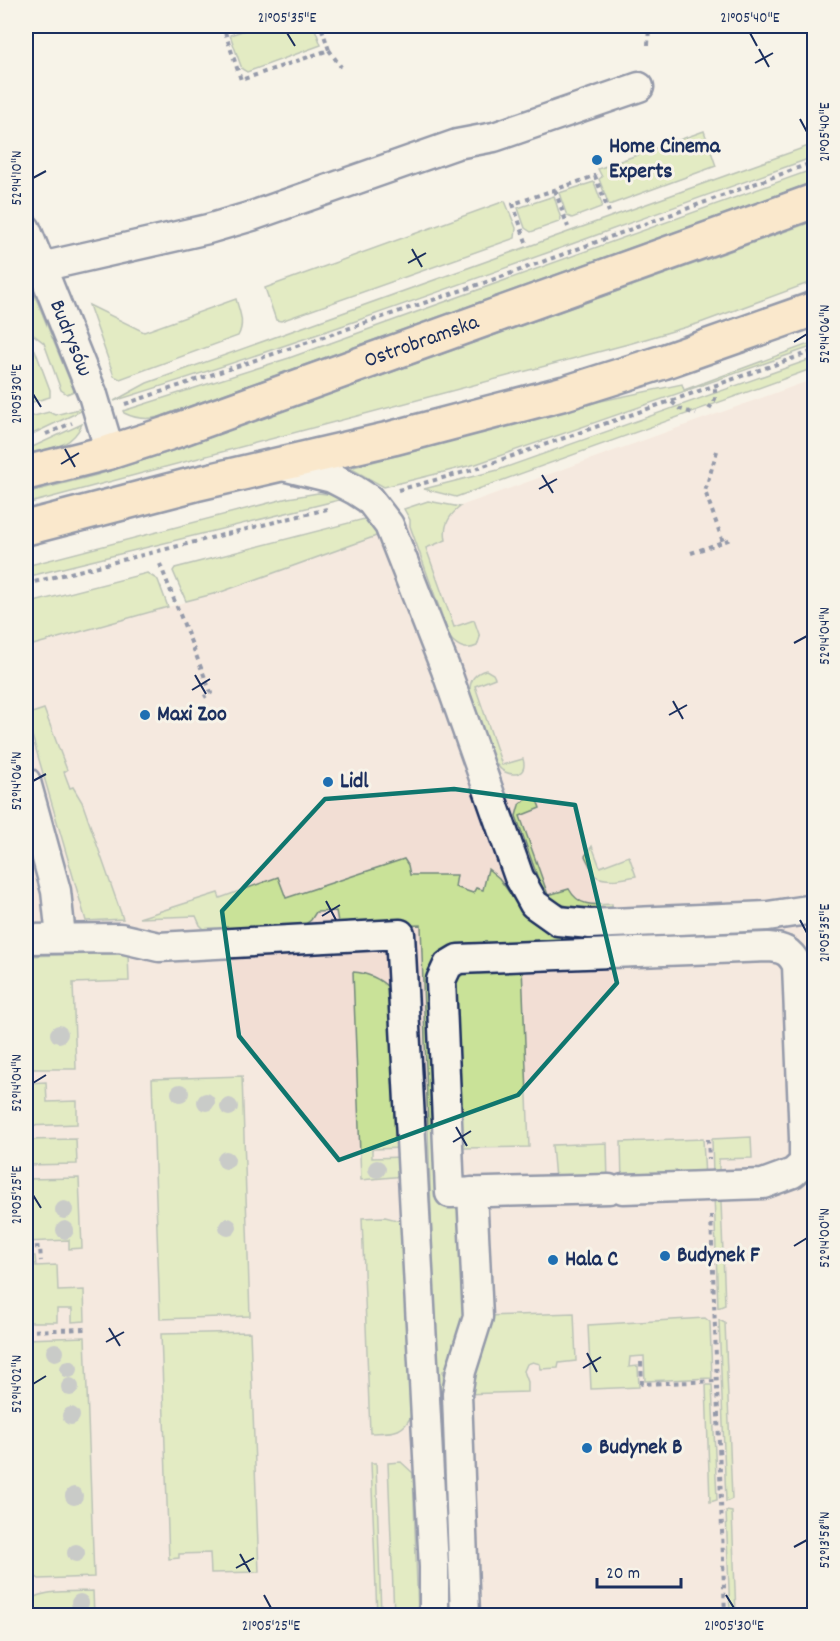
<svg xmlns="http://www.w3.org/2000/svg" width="840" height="1641" font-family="Dekko,sans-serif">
<rect width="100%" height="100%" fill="#f7f3e8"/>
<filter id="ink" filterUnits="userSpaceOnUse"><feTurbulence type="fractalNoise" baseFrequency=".0167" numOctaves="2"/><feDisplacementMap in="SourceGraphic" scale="12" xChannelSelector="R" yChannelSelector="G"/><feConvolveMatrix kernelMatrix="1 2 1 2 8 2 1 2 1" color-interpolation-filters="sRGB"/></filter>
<g filter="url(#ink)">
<path fill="#f2ded4" d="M814,379V1615L26,1616V647L221,592Z"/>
<g fill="#c9e298" stroke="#72887b" stroke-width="1.5">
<path d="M257,26H314L321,45L247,72L242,69L230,35Z"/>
<path d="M704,131L716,166L609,205L599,179L602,177L598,169Z"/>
<path d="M814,144V157C581,239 350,328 114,401L147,383Z"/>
<path d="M814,169V182L159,417C146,420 136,419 124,413L123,411L289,358Z"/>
<path d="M594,182L602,204L601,207L572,218L567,216L559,193Z"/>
<path d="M554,196L561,219L559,222L531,232L525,228L518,208Z"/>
<path d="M505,201L516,228L515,238L281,321L276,320L265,288Z"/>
<path d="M814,221V281L700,323L632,343L26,504V493L97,475L163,454Z"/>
<path d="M26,274L74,391L67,394L61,390L44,343L30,332L26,320Z"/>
<path d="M236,299C240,313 245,323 238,336L120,379L114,376L89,305L144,332Z"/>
<path d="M814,342V346L476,464L384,487L350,468L601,401L682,384L684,390Z"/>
<path d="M28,347H32L35,350L50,390V397L26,404V355Z"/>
<path d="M814,358V368L456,497L424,489L498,470Z"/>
<path d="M83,408V410L26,437V418L49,412L55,415Z"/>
<path d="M82,424C71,449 49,448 26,454V450Z"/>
<path d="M318,493L334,495L343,499L26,577V566L288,498Z"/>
<path d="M428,501L460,507C448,516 443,526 446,540L426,548L454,627L474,620L480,637L477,646C466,651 458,647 450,638L410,526V520L404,509Z"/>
<path d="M368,518L379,535L221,592L186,601L173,571L175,568Z"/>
<path d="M147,573L158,580L168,607L26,647V604Z"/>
<path d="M486,670L493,674L495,678L475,686L502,765L523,759C529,778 506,778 497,765C487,752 476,710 470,693C469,681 475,673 486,670Z"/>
<path d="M44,709L67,770L64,772L70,788L73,787L82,802L123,919L86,921L26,715Z"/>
<path d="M527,798C535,798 538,801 540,808L520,816L548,895L569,889C579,907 593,905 612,904V907C586,907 560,913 542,890L516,816L519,805Z"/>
<path d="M592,846L600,867L629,856L636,876C623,879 607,882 595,876L585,856Z"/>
<path d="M404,859L408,865L410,875H457L455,887L473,893L476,888L483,890L488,869L499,878L526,916L594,936L595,944L791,936L790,940L448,957L458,1199L471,1317L456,1370L443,1371L458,1615H445L421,925L364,927L349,922H338L336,911L316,912L311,920L304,925L207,932L200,925L196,916L139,918L218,893L220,898L278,877L286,898Z"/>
<path d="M128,953L129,981L73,983L76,1069H26V956Z"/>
<path d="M522,966L529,1147L461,1148L451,971Z"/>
<path d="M353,972C368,973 379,978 389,988L403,1148L372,1149V1158L403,1157L404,1176L361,1180Z"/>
<path d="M242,1076L250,1316L160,1319L152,1079Z"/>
<path d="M46,1082L47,1102L77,1101V1124L26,1126V1083Z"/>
<path d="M751,1137L752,1158L719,1159V1169L716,1176H713L712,1139Z"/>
<path d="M76,1139L77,1164L26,1165V1140Z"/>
<path d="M703,1139L705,1179L622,1183L621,1142Z"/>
<path d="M607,1143L608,1184L555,1179L552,1145Z"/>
<path d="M79,1178L82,1248L69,1249V1240L26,1242V1179Z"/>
<path d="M714,1193L721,1202L725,1305L718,1308Z"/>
<path d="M385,1217L405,1222L412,1414C403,1435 391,1432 370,1433L362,1218Z"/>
<path d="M28,1256H35L36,1266L57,1265L58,1291L84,1290L85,1321L72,1322V1309H57V1322H26V1267L28,1266Z"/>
<path d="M574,1313L576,1361L559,1363L558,1368L541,1369L540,1364L533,1362L527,1364L524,1371L528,1382V1392L464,1394L483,1316Z"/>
<path d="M705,1318L710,1322L712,1378L645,1381L644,1356L630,1357L629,1367L638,1366L639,1387L591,1389L588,1325Z"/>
<path d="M719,1320L725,1323L732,1499L726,1502Z"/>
<path d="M250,1332L259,1572L211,1573L210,1553L179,1554V1558L169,1559L161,1334Z"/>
<path d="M85,1337L94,1577L39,1579L26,1570V1339Z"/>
<path d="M706,1385H712L717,1500L710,1502Z"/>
<path d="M401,1462L413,1473L418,1615H394L388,1463Z"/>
<path d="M371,1463H376L381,1615H377Z"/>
<path d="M726,1511L732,1512L736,1615H730Z"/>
<path d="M93,1591L94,1615H26C26,1612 25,1609 26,1606C30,1588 78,1592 93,1591Z"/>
</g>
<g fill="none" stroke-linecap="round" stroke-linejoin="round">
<g stroke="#1b2f5e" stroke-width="33">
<g id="minor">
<path id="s1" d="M26,229L93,395L110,452"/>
<path d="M41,267L208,229L252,216L457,144L494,137L639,87"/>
<path d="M278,465L332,478L355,490L369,499L389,525L446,670L519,877L534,904L558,921L590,924L768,916L814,909"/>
<path d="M26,782L56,891L61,937"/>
<path d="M26,939L120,938L159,947L400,934L434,1567V1616"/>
<path d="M609,1189L450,1193L441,980L448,965L458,959L768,947C783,948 790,951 797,965L804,1138V1163L793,1173L763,1184L623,1189"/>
<path d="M465,1616L457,1394L461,1371L478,1317L472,1192"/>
</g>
</g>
<g stroke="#1b2f5e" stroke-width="38">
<g id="major">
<path id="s2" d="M26,473L110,452L169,433L814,201"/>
<path d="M26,528L195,484L393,438L565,393L663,362L814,309"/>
</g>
</g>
<g stroke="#1b2f5e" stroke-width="4" stroke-dasharray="4.5 4.5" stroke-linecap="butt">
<path d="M215,26L225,32L241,26"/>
<path d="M225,32L241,80L329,50L321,26"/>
<path d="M648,45L649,26"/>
<path d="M329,50L341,67"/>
<path d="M555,190L568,227"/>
<path d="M526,242L513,204L595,176L609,212"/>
<path d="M26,343L27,340"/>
<path d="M672,402L680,409L696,414"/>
<path d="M125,404L501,277L814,162"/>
<path d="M709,409L715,399V386"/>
<path d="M46,434L72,423"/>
<path d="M717,451L705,491L723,542"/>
<path d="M398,490L472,470L814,351"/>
<path d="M691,553L731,539"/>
<path d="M160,564L211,693L204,697"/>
<path d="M26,584L327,509"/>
<path d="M708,1139L709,1159"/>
<path d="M711,1215L725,1616"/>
<path d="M26,1248L40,1247L41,1261"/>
<path d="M26,1331L85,1329"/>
<path d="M641,1362L642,1384L717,1381"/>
</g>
<use href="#minor" stroke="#f7f3e8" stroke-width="28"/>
<use href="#major" stroke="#fcdcac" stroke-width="33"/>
</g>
<g fill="#919ba3">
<circle cx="59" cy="1034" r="9"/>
<circle cx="180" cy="1093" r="9"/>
<circle cx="206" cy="1102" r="9"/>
<circle cx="229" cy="1107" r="9"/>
<circle cx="226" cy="1160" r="9"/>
<circle cx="377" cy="1169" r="9"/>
<circle cx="64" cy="1210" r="9"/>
<circle cx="228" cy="1227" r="9"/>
<circle cx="65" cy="1230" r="9"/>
<circle cx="55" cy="1352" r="9"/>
<circle cx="69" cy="1369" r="9"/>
<circle cx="70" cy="1387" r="9"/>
<circle cx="71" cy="1416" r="9"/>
<circle cx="74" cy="1496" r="9"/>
<circle cx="76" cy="1553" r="9"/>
<circle cx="80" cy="1603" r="9"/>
</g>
</g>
<path d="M0 0H840V1641H0ZM454,789L575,805L617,983L518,1095L339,1160L239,1036L222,911L325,799Z" fill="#f7f3e8" fill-opacity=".55" fill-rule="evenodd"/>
<path fill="none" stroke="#0f766e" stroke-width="4.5" stroke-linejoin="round" d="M454,789L575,805L617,983L518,1095L339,1160L239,1036L222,911L325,799Z"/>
<path fill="none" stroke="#1b2f5e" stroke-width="2" d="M287,33L295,46M750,33L757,46M759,49L769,67M755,63L773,53M800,119L807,132M33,178L46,171M412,249L422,267M408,263L426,253M794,342L807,334M33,394L41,407M65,449L75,467M61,464L79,453M542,475L553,493M539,489L557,479M794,643L807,636M195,675L206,694M192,690L210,679M673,701L683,719M669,715L687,705M33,781L46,774M326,901L336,920M322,916L340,905M800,920L807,933M33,1083L46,1075M456,1127L467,1146M453,1142L471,1131M33,1195L41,1208M794,1246L807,1238M109,1328L120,1346M106,1342L124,1332M587,1353L597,1372M583,1368L601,1357M33,1384L46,1376M794,1547L807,1540M240,1554L250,1572M236,1568L254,1558M264,1595L271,1608M726,1595L734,1608"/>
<g fill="#1f6fb2" stroke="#f7f3e8" stroke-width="2">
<circle cx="597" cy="160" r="6"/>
<circle cx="145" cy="715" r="6"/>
<circle cx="328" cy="782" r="6"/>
<circle cx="665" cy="1256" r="6"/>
<circle cx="553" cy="1260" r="6"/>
<circle cx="587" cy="1448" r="6"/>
</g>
<g text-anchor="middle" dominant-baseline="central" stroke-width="6" stroke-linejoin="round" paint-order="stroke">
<g font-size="22" font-weight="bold" fill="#1b2f5e" stroke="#f7f3e8" text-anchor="start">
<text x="609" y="147">Home Cinema<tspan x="609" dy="25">Experts</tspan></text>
<text x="157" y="715">Maxi Zoo</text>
<text x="340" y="782">Lidl</text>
<text x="677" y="1256">Budynek F</text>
<text x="565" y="1260">Hala C</text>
<text x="599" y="1448">Budynek B</text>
</g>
<g font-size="22" fill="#1b2f5e" stroke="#f7f3e8">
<text stroke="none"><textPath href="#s1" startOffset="118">Budrysów</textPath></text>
<text stroke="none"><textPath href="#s2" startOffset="417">Ostrobramska</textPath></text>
</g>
</g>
<rect width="840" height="1641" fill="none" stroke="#f7f3e8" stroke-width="66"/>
<path d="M597 1578v9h84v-9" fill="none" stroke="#1b2f5e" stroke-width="3"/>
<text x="606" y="1578" font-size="18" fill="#1b2f5e" stroke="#f7f3e8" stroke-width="4.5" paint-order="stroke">20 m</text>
<rect x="33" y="33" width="774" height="1575" fill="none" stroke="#1b2f5e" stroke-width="2"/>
<g font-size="15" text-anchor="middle" fill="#1b2f5e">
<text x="287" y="22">21°05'35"E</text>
<text x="750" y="22">21°05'40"E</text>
<text transform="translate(824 132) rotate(-90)" y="5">21°05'40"E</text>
<text transform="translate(16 178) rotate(-90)" y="5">52°14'10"N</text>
<text transform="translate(824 334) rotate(-90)" y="5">52°14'06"N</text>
<text transform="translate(16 394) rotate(-90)" y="5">21°05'30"E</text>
<text transform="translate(824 636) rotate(-90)" y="5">52°14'04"N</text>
<text transform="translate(16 781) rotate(-90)" y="5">52°14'06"N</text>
<text transform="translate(824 933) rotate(-90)" y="5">21°05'35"E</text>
<text transform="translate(16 1083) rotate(-90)" y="5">52°14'04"N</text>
<text transform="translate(16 1195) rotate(-90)" y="5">21°05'25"E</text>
<text transform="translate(824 1238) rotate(-90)" y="5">52°14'00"N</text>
<text transform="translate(16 1384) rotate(-90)" y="5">52°14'02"N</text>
<text transform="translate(824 1540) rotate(-90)" y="5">52°13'58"N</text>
<text x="271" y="1630">21°05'25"E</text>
<text x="734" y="1630">21°05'30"E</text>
</g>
</svg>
